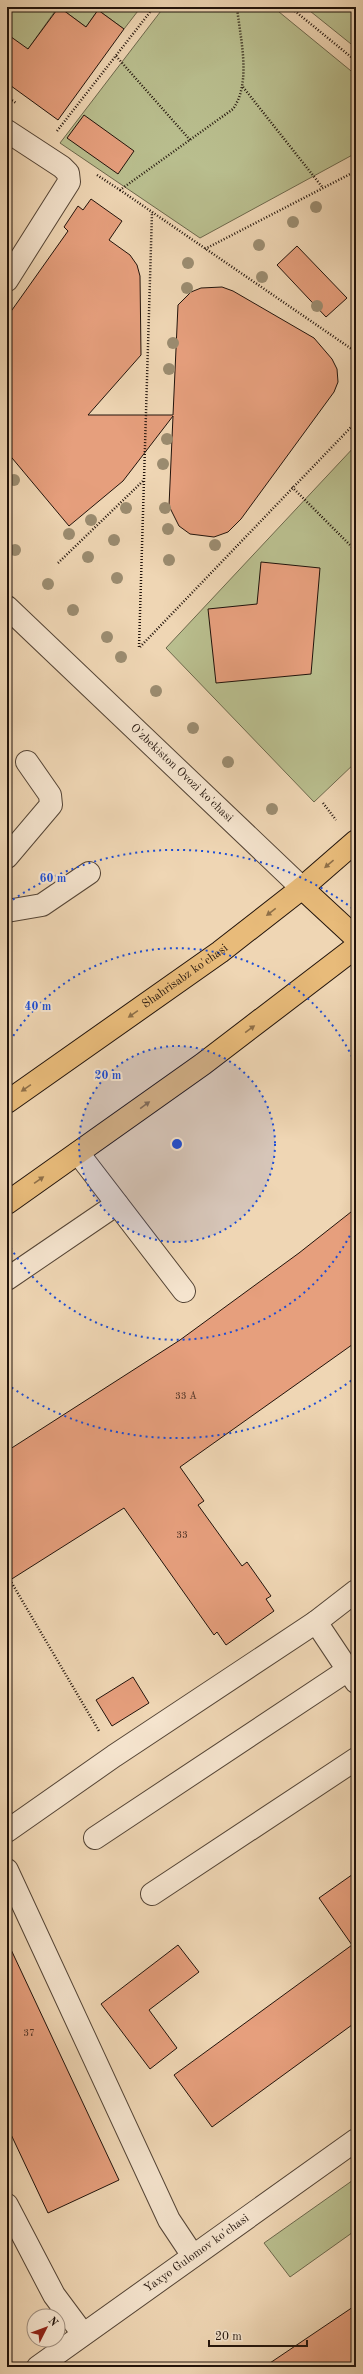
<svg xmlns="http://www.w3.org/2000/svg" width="363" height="2374" font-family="'Old Standard TT',serif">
<rect width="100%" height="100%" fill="#efd6b4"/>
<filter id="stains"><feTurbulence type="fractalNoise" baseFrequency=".005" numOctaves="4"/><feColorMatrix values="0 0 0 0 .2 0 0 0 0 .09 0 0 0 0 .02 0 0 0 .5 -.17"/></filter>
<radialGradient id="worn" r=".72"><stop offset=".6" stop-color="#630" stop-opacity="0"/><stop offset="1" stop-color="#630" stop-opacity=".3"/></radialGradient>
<g fill="#b9be8e" stroke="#6d684c">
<path d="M7,7H58L28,49L7,50Z"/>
<path d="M59,7H141L124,29L98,10L86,27Z"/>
<path d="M164,7H273L356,75V153L200,238L60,143Z"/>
<path d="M305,7H356V48Z"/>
<path d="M356,445V762L314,802L166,648Z"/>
<path d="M356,2178V2230L290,2277L264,2243Z"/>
</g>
<g fill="#e69f7d" stroke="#21130b">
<path d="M59,7L86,27L98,10L124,29L58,120L7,83V34L28,49Z"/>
<path d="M84,115L134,151L118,174L67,138Z"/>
<path d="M91,199L122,221L109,240L130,255L137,265L140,276L141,355L88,415H173L178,305L191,292L201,288L222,287L233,291L314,338L332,359L337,369L338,382L334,392L241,519L228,532L214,537L190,534L179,526L169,506L173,416L123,481L69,526L7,452V317L68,231L64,227L78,206L83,210Z"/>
<path d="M297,246L347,298L326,317L277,265Z"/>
<path d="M261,562L320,568L311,674L216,683L208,609L257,604Z"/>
<path d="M356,1208V1342L180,1467L204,1501L198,1505L242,1566L247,1562L271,1596L266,1599L274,1611L226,1645L217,1632L214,1635L124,1508L7,1582V1451L180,1340L299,1253Z"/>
<path d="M133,1677L149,1703L112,1726L96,1700Z"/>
<path d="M356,1872V2022L212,2127L174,2075L352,1945L319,1898Z"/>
<path d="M7,1941L119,2180L48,2213L7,2126Z"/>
<path d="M178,1945L199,1972L149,2010L177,2048L150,2069L101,2004Z"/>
<path d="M356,2305V2367H264Z"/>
</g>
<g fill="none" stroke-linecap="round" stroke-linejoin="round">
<g stroke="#544435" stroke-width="24">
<g id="minor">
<path d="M7,131L62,167L68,173L69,182L7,280"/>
<path id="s1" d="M7,607L302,888"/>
<path d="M7,857L51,805L50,795L27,762"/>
<path d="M7,911L42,905L89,873"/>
<path d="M78,1153L184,1291"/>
<path d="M7,1279L117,1204"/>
<path d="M316,1622L356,1682"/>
<path d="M7,1831L114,1756L316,1622L356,1591"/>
<path d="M95,1838L348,1670"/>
<path d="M7,1870L169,2220L193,2256"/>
<path d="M152,1894L356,1759"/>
<path d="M7,2205L54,2295L83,2334"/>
<path id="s2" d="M38,2367L356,2140"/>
</g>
</g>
<g stroke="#21130b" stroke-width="24">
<g id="major">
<path d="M302,888L356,938"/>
<path id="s3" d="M7,1102L220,952L302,888L356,841"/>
<path d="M7,1203L203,1064L356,947"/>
</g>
</g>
<g stroke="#21130b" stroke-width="2.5" stroke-dasharray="1 2" stroke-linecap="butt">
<path d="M290,7L356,61"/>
<path d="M116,56L190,140"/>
<path d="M243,87L323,188"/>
<path d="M7,97L16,103"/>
<path d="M57,131L154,7"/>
<path d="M97,175L120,190L233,109C252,82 240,38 237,7"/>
<path d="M120,190L356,352"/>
<path d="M205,249L356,171"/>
<path d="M292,487L356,551"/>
<path d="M58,563L144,480"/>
<path d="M139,647L152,212"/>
<path d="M140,647L356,422"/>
<path d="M323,803L336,820"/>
<path d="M10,1580L99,1731"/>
</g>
<use href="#minor" stroke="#f5e4ce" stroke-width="22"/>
<use href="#major" stroke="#e8bb7a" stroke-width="22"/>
</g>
<g fill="#9b8c70">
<circle cx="316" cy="207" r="6"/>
<circle cx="293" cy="222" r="6"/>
<circle cx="259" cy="245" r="6"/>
<circle cx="188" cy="263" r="6"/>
<circle cx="262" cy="277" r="6"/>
<circle cx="187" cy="288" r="6"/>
<circle cx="317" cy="306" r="6"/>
<circle cx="173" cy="343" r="6"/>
<circle cx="169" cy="369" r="6"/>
<circle cx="167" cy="439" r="6"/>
<circle cx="163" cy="464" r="6"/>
<circle cx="14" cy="480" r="6"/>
<circle cx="126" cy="508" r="6"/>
<circle cx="165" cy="508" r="6"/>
<circle cx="91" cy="520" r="6"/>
<circle cx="168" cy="529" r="6"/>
<circle cx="69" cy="534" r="6"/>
<circle cx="114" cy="540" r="6"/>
<circle cx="215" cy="545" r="6"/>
<circle cx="15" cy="550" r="6"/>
<circle cx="88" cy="557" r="6"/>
<circle cx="169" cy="560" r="6"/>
<circle cx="117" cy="578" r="6"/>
<circle cx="48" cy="584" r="6"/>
<circle cx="73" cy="610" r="6"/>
<circle cx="107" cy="637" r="6"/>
<circle cx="121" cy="657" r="6"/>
<circle cx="156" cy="691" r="6"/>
<circle cx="193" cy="728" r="6"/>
<circle cx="228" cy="762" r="6"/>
<circle cx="272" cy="809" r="6"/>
</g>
<defs><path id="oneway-solid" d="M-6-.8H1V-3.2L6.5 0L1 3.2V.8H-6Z"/></defs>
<g fill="#8e6f48">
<use href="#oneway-solid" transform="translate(329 864) rotate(140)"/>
<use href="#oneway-solid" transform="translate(271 912) rotate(142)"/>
<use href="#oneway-solid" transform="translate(133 1014) rotate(145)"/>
<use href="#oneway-solid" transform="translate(250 1029) rotate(-36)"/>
<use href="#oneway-solid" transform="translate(26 1088) rotate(145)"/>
<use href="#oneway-solid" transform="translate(145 1105) rotate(-36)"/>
<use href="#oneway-solid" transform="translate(39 1180) rotate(-35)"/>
</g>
<circle cx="177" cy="1144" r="98" fill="#1d4ed8" fill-opacity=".12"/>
<g fill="none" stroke="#1d4ed8" stroke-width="2" stroke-dasharray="2 4">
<circle cx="177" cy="1144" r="98"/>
<path d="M355 1225A196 196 0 0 1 7 1242M7 1046A196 196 0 0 1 355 1063"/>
<path d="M356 1377A294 294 0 0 1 8 1385M8 903A294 294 0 0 1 356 911"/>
</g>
<g text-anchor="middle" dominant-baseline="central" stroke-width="4" stroke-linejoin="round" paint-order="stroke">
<g font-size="10" fill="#523628">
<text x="186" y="1396">33 А</text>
<text x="182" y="1535">33</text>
<text x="29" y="2033">37</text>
</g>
<g font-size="12" fill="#21130b" stroke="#f5e4ce">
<text stroke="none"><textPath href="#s1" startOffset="241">O'zbekiston Ovozi ko'chasi</textPath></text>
<text stroke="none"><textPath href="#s3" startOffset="218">Shahrisabz ko'chasi</textPath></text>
<text stroke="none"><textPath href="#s2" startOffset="195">Yaxyo Gulomov ko'chasi</textPath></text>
</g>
</g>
<circle cx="177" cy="1144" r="6" fill="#1d4ed8" stroke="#f5e4ce" stroke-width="2"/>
<g font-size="12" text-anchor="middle" font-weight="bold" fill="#1d4ed8" stroke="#f5e4ce" stroke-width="4" stroke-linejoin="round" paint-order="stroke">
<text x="53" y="882">60 m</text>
<text x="38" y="1010">40 m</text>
<text x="108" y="1079">20 m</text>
</g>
<rect width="363" height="2374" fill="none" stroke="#efd6b4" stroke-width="24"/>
<rect x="8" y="8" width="347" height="2358" fill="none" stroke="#21130b" stroke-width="2"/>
<rect x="12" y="12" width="339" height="2350" fill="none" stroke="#21130b"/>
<g transform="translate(46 2328) rotate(48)"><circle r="19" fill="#f5e4ce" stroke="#a09080"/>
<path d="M0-3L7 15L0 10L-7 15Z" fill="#8f2418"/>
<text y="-6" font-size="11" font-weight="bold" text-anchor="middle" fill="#21130b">N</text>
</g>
<path d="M209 2340v6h98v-6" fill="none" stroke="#21130b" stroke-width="2"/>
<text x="215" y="2340" font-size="12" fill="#21130b" stroke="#f5e4ce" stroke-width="3" paint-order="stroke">20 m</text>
<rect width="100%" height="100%" filter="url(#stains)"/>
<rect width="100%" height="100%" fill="url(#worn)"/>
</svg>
